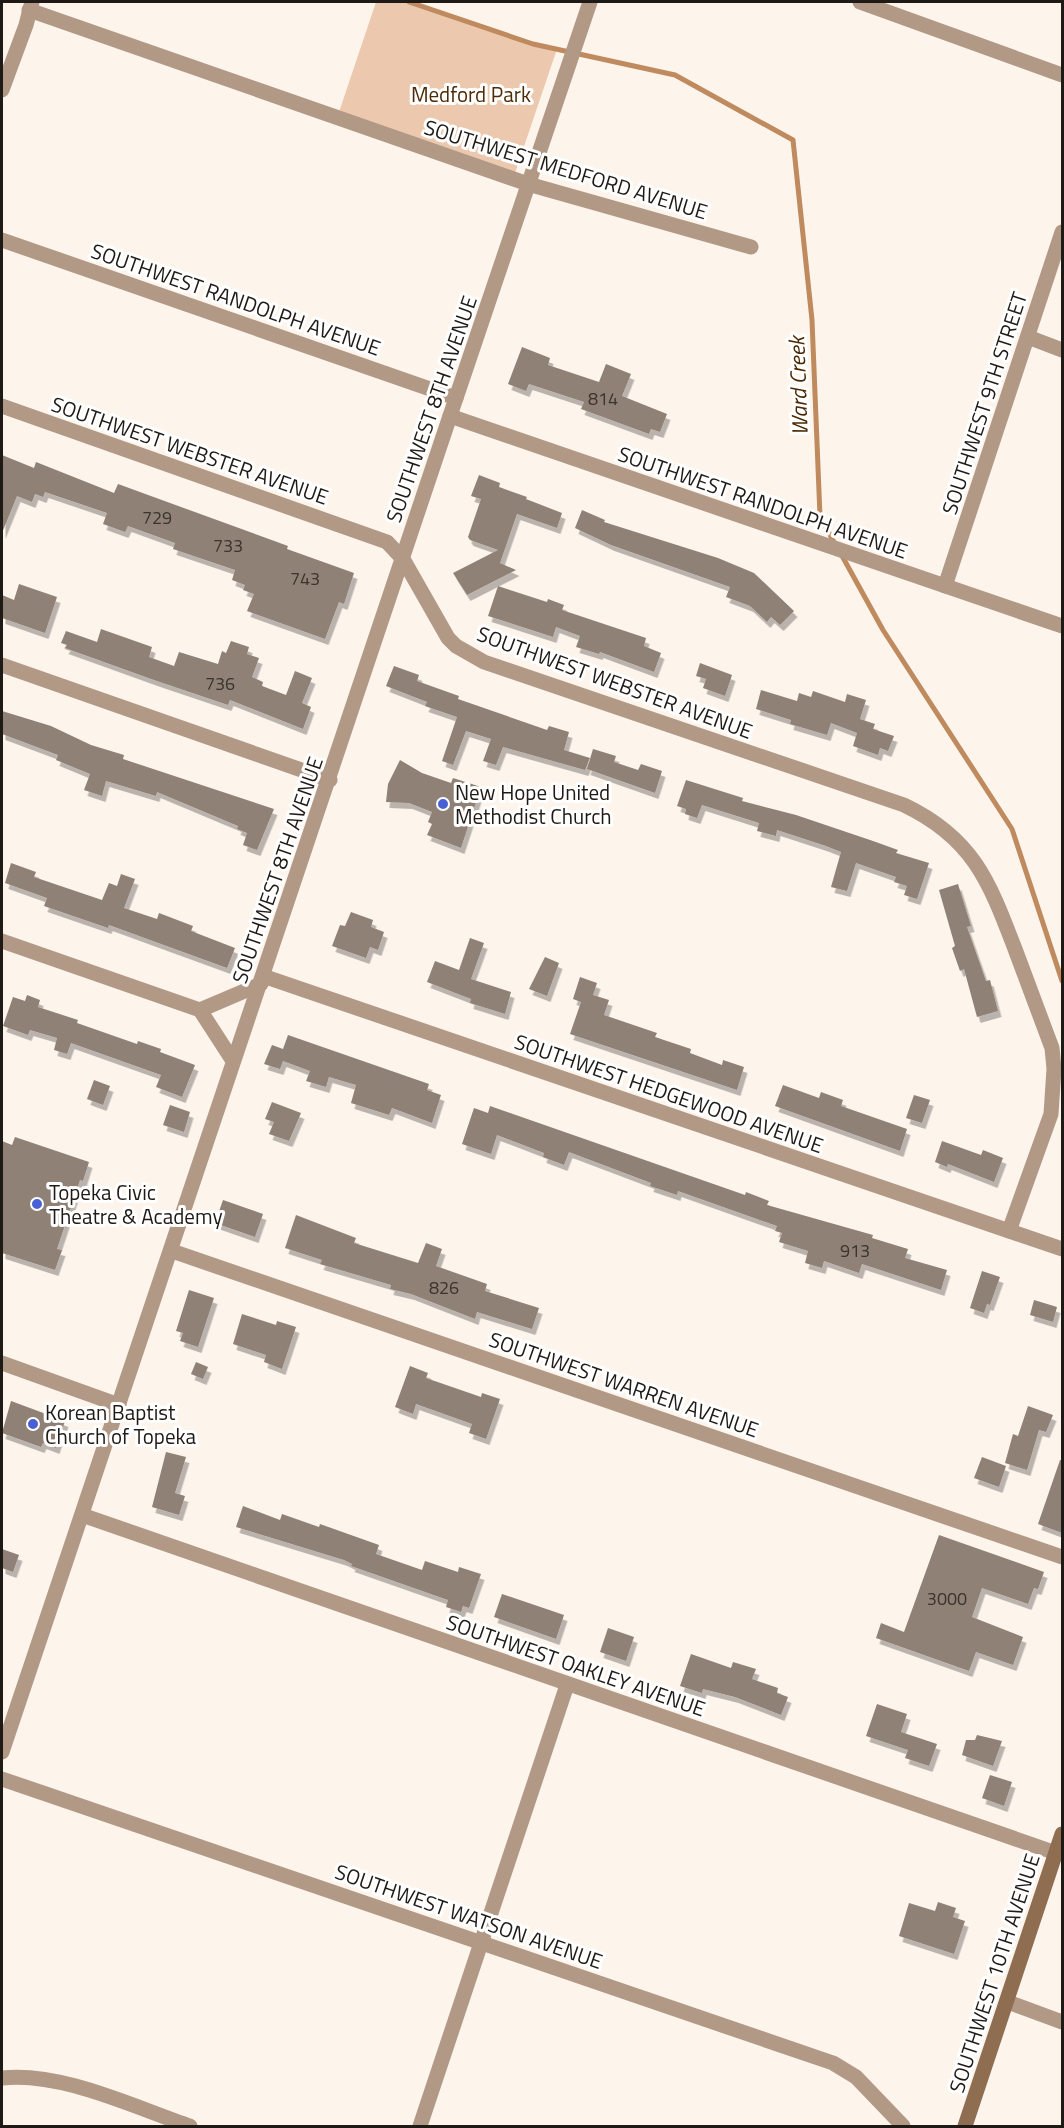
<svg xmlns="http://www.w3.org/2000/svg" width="1064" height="2128" font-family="'Titillium Web',sans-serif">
<defs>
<filter id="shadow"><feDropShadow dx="3.5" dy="6" stdDeviation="0" flood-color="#0004"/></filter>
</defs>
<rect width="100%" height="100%" fill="#fdf4ec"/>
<path fill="#ecc9ae" d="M376,2H409L533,44L557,49L513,179L337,118Z"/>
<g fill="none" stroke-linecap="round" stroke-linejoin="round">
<g stroke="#be8a5e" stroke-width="5">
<path d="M409,2L533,44L675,75L793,140L812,320L820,516L836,546"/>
<path d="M841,554L883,630L1012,829L1062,981"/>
</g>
</g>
<g fill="#8f8176" filter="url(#shadow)">
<path d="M522,347L550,358L548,365L599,382L606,364L631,374L622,396L667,414L660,432L651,429L649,434L581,409L584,402L529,384L526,391L508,384Z"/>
<path d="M2,455L34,468L36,462L114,493L118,484L288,546L287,549L354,573L344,604L339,602L325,639L247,611L254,594L243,590L245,585L232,580L235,570L173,549L175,543L128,526L125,532L103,524L107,513L45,492L43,497L35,494L32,502L17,496L2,533Z"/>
<path d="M479,475L500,483L499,487L527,497L526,499L562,513L557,528L517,514L500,563L516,570L467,595L453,573L498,550L470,540L468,537L481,499L471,496Z"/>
<path d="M582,510L605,520L604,522L718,558L754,573L794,611L780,625L771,617L767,622L750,606L726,597L730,587L611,545L575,528Z"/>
<path d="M19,584L57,597L45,633L2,618V595L14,600Z"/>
<path d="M498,586L547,602L548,599L564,605L562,610L646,638L644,646L661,653L654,672L600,652L599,654L576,647L580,636L556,627L553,637L488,616Z"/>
<path d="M101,629L152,647L149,657L174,666L179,652L218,664L222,651L226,653L231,641L249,647L247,654L259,658L252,677L263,682L262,686L286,695L295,671L312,678L302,703L311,707L303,729L230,700L228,705L154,680L65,648L67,645L61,643L66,631L97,642Z"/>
<path d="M700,663L732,675L725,696L703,688L706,679L696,676Z"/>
<path d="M394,666L419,675L417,681L459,696L458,699L547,730L549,726L569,732L564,750L590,758L585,770L503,747L496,765L483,761L491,739L466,731L453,765L442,761L457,717L425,706L427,702L386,686Z"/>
<path d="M761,690L797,701L799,693L811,697L813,691L845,702L847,694L866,700L860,719L875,724L873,729L894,736L888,751L880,748L878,755L853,746L857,733L831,723L827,735L790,724L791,720L756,709Z"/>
<path d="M2,711L51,726L91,745L124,755L123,759L274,809L257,850L243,845L247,833L237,829L238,826L157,792L156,796L106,781L102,796L84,790L90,774L56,760L58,755L2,734Z"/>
<path d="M593,749L616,756L614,762L638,770L641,764L662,771L655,793L587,769Z"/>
<path d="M400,760L422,773L451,783L453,778L481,787L461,848L427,835L432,824L428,822L432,812L409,803L386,802L388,784Z"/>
<path d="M686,780L743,798L742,801L796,815L873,841L898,850L896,853L929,863L917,899L904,895L907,886L894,882L896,877L856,863L847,891L831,887L841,852L826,846L777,830L776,836L757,831L759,823L702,805L697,818L685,814L686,809L677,806Z"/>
<path d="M11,863L36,872L34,877L102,900L109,883L117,886L121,874L135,879L124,908L157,919L159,913L193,926L191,931L235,948L227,968L109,925L108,928L44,906L47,898L5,883Z"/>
<path d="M958,884L971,926L967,927L986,981L990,980L998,1011L977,1017L964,969L960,971L952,948L955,946L939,890Z"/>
<path d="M351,912L373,920L371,927L384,932L378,950L370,947L366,958L332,946L340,925L345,926Z"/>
<path d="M470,938L484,943L471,979L511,992L505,1014L470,1003L471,999L427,982L435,961L459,970Z"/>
<path d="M545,957L559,963L547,996L529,989Z"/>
<path d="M580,977L597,983L593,995L609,1000L604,1015L657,1033L655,1037L691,1049L690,1053L722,1065L723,1060L744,1067L737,1090L570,1034L581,1002L573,999Z"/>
<path d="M27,995L40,1000L38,1007L78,1020L77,1023L137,1044L138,1041L161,1049L160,1052L195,1065L182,1097L156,1087L161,1075L71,1043L67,1054L54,1050L57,1038L30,1030L28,1035L3,1026L13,997L25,1001Z"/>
<path d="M288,1035L429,1084L427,1090L441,1095L432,1123L392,1108L389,1115L351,1103L356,1085L329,1077L326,1087L306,1081L310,1071L283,1061L280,1069L264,1064L272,1045L283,1049Z"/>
<path d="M94,1080L110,1086L103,1105L87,1099Z"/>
<path d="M783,1085L819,1098L821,1092L843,1100L841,1106L907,1129L900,1151L775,1106Z"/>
<path d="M914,1095L930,1100L922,1123L906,1118Z"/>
<path d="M272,1102L301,1113L289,1141L269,1134L274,1122L265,1119Z"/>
<path d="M170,1105L190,1112L184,1132L163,1125Z"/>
<path d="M490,1106L745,1195L746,1192L769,1201L767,1205L873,1235L872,1238L908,1249L905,1258L947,1270L941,1290L862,1264L859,1273L824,1261L822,1268L805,1263L808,1251L779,1242L782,1233L775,1231L777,1226L678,1191L677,1195L650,1186L651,1183L569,1152L564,1165L543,1157L544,1153L497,1135L491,1154L462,1144L474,1108L488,1113Z"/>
<path d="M15,1137L89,1162L83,1181L80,1180L57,1249L62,1250L55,1270L2,1253V1141L12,1145Z"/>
<path d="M942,1141L981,1155L983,1150L1003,1158L994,1182L948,1164L947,1167L935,1162Z"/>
<path d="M223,1200L263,1214L255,1237L215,1223Z"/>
<path d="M296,1215L356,1238L354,1243L418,1263L426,1243L442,1249L436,1266L487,1284L485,1291L539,1308L532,1329L477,1312L475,1319L411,1294L390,1289L391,1285L320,1264L322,1260L285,1248Z"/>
<path d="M982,1271L1000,1277L990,1305L987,1304L984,1313L970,1308Z"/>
<path d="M189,1290L214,1298L198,1347L180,1341L183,1333L176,1331Z"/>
<path d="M1034,1300L1057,1307L1053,1322L1030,1315Z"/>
<path d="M242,1314L276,1325L277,1321L296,1327L282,1369L264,1362L266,1355L233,1344Z"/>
<path d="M196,1362L208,1367L203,1379L191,1374Z"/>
<path d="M410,1366L428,1373L426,1378L481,1397L482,1393L500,1399L486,1439L469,1433L472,1424L416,1404L413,1414L395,1407Z"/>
<path d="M11,1401L65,1421L56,1448L43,1443L41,1447L2,1433Z"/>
<path d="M1028,1406L1053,1415L1046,1432L1039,1430L1027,1470L1005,1463L1013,1434L1018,1436Z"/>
<path d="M166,1452L186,1457L175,1493L185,1496L179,1515L152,1507Z"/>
<path d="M982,1457L1006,1466L999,1487L974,1478Z"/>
<path d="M1060,1460H1062V1533L1038,1524Z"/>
<path d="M243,1506L280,1520L282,1514L319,1527L320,1524L379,1545L376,1554L422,1570L425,1561L458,1572L459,1567L481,1574L469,1608L463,1606L461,1612L446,1607L448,1600L351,1566L352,1564L344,1560L236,1527Z"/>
<path d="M939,1535L1044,1572L1038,1589L1034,1588L1028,1604L982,1588L972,1617L1023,1637L1013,1665L976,1652L969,1671L876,1638L881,1623L904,1632Z"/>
<path d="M2,1549L19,1555L13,1572L2,1568Z"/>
<path d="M502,1594L564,1615L556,1639L494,1617Z"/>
<path d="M608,1628L634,1637L626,1661L600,1652Z"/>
<path d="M691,1654L731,1668L733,1662L756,1669L752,1679L778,1688L777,1693L788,1697L781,1715L735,1697L703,1689L702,1693L680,1686Z"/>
<path d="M877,1704L907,1714L901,1732L937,1744L929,1766L905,1758L908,1750L866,1736Z"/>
<path d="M977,1735L1002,1741L993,1766L962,1755L966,1740H975Z"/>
<path d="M990,1775L1012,1782L1004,1806L982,1798Z"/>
<path d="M938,1902L956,1908L953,1917L965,1921L954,1954L899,1936L909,1903L935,1911Z"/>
</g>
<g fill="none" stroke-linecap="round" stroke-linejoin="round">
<g stroke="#b19986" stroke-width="15">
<path d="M860,2L1062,75"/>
<path d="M29,10L528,184L751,247"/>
<path d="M2,90L26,25L32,2"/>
<path d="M2,240L456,398L450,416L1062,626"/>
<path d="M1028,337L1062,350"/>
<path d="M2,406L387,542L403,559L448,638L456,646L484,662L904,805C973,838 989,881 1015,949C1027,982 1040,1015 1052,1048L1054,1069L1051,1114L1009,1231"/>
<path d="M945,586L1062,232"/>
<path d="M2,665L330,780"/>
<path d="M2,941L200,1010L233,1061"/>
<path d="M263,976L1062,1249"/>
<path d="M200,1010L261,984"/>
<path d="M172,1251L1062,1557"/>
<path d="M2,1363L119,1405"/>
<path d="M2,1779L833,2063L856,2077L903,2126"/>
<path d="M1008,2002L1062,2022"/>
<path d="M2,2078C60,2071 134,2107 190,2126"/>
<path d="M420,2126L567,1685"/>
</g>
<g stroke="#b19986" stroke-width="15">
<path d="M456,398L590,2"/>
<path d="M82,1515L1056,1853"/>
<path d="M2,1752L450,416"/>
</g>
<path stroke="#8e6d51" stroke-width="15" d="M965,2126L1062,1834"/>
</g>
<g fill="#4860d4" stroke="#fff" stroke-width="2">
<circle cx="443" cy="804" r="6"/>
<circle cx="37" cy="1204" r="6"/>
<circle cx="33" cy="1424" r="6"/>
</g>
<g text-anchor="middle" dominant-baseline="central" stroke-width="6" stroke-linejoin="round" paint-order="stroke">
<g font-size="18" fill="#3b342d">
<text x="603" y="398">814</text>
<text x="157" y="517">729</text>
<text x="228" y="545">733</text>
<text x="305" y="578">743</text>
<text x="220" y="683">736</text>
<text x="855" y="1250">913</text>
<text x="444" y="1287">826</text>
<text x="947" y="1598">3000</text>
</g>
<g font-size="21" fill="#4e2b07" stroke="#fff">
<text x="471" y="94">Medford Park</text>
</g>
<g font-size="21" fill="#1f1a15" stroke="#fff">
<text transform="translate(566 169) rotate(17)">SOUTHWEST MEDFORD AVENUE</text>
<text transform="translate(236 299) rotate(19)">SOUTHWEST RANDOLPH AVENUE</text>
<text transform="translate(984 403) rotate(-72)">SOUTHWEST 9TH STREET</text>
<text transform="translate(431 409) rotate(-71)">SOUTHWEST 8TH AVENUE</text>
<text transform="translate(190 450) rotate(19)">SOUTHWEST WEBSTER AVENUE</text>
<text transform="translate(763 502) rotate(19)">SOUTHWEST RANDOLPH AVENUE</text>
<text transform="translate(615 682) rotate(20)">SOUTHWEST WEBSTER AVENUE</text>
<text transform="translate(277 870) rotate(-71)">SOUTHWEST 8TH AVENUE</text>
<text transform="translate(669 1093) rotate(19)">SOUTHWEST HEDGEWOOD AVENUE</text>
<text transform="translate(624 1384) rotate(19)">SOUTHWEST WARREN AVENUE</text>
<text transform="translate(576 1665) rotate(19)">SOUTHWEST OAKLEY AVENUE</text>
<text transform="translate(469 1916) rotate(19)">SOUTHWEST WATSON AVENUE</text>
<text transform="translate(994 1973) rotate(-72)">SOUTHWEST 10TH AVENUE</text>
</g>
<g font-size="21" fill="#1f1a15" stroke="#fff" text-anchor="start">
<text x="455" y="792">New Hope United<tspan x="455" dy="24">Methodist Church</tspan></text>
<text x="49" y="1192">Topeka Civic<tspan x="49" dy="24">Theatre &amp; Academy</tspan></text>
<text x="45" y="1412">Korean Baptist<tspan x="45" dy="24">Church of Topeka</tspan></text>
</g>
<g font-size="22" font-style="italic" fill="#4a2703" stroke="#fff">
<text transform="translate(798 386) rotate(-92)">Ward Creek</text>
</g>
</g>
<rect width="1064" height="2128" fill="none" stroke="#1f1a15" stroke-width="6"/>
</svg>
